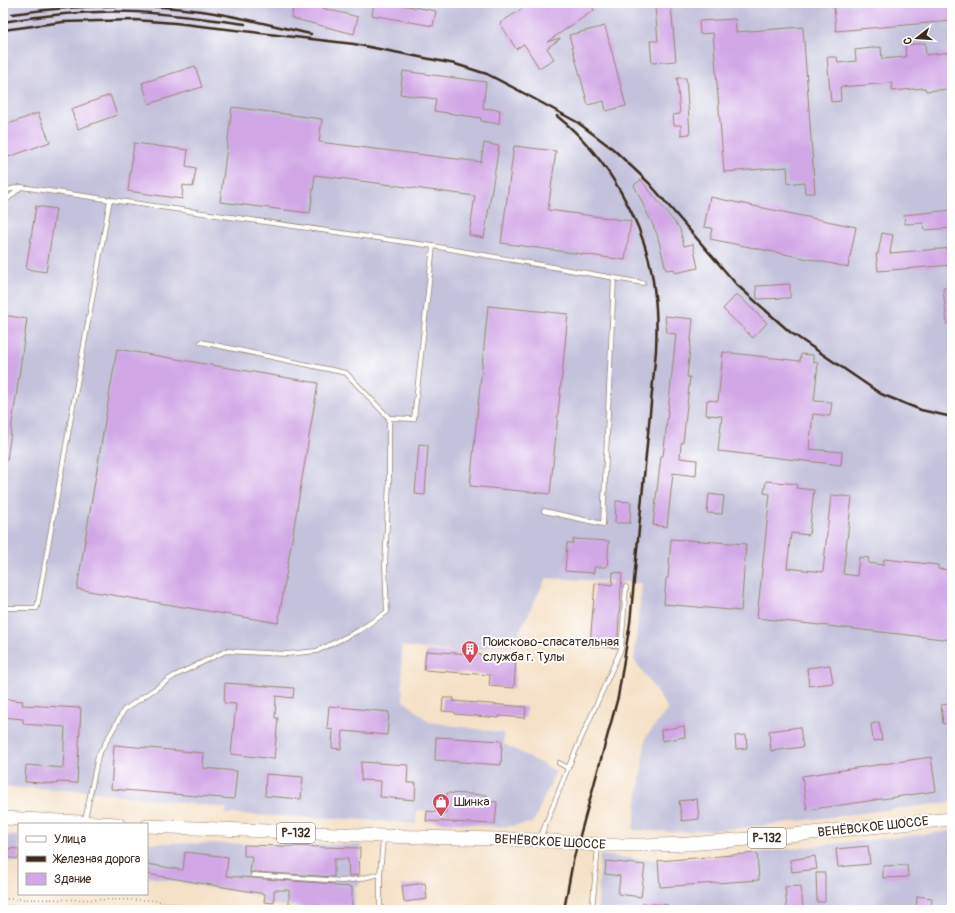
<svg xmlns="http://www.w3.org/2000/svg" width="955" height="913" font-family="Pangolin,sans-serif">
<rect width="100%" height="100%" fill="#fff"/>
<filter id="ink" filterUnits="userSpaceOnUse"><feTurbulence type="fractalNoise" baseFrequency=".025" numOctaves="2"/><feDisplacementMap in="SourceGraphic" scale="8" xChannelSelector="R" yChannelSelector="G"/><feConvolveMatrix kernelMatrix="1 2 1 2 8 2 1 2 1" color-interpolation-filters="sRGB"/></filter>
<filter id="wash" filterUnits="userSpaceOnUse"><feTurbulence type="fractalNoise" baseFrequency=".012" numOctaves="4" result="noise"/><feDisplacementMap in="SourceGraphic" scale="16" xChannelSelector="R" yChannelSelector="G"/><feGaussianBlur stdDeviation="0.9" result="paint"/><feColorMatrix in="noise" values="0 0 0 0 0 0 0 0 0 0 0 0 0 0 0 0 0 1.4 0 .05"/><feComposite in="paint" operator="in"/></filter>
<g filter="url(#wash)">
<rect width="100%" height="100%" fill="#f5e1c7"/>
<g fill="#c3c1db">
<path d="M3,3H952V802L740,828L675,832L633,830L646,737L668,709L634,659L642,583L546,578L513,645L495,644L471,654L401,646L403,700L429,722L503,733L504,744L556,771L533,823L500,827L445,822L446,812L417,810L416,824L354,819L226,814V808L80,790L3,787Z"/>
<path d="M952,831V910H598L600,855L672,862Z"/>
<path d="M3,835L19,836V862L3,861Z"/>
<path d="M147,843L361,845L360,884L355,887L354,910H312L311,908L261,904L262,896L147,877Z"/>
</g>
<path fill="#8cb870" stroke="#647147" d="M3,907L77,910H3Z"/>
<g id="blocks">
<g fill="#d1a7e6">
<path d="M294,3H302L358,17L354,34L291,18Z"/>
<path d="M374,3H391L436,11L433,26L372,15Z"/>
<path d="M531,3H590L594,10L547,42L560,38V39L547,48L554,59L539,68L524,44L516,49L500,23Z"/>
<path d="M884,3H952V21L836,31L834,7Z"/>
<path d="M671,5L676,61L652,63L650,41H658L655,7Z"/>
<path d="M735,19L736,32L803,27L815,193H805L804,182L788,184L787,167L724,172L713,33L700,34L699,21Z"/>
<path d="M605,26L626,106L606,111L604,101L588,105L569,35Z"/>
<path d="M925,43L926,55L952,52V77L948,78L949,89L926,91L925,88L892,91V83L840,87L841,101L831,102L827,57H837L838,63L856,61L855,50L881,47L882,59L906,57L905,45Z"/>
<path d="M195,66L202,87L149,104L142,83Z"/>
<path d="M403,71L486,82L483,108L500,110L499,124L481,121V118L434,111L436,99L400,94Z"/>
<path d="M677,78H686L690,134L681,135V125H674L673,115L680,114Z"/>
<path d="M110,95L117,115L78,129L71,109Z"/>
<path d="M232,107L322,119L319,142L481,162L484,143L499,146L484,238L469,235L475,196L315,175L310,213L220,202Z"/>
<path d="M38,113L50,142L3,159V126Z"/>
<path d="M134,143L188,150L186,166L196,168L193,187L183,185L182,199L128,191Z"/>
<path d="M514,146L556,151L548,210L631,221L625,260L501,243Z"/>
<path d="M641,180L680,229L684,246L693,244L698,268L675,273L674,269L666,270L657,234L634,185Z"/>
<path d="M710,197L856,227L848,267L710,239L712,228L704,227Z"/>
<path d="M36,206L56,209L46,272L26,269Z"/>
<path d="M952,210V228L924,230L923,223L905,224L904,215Z"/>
<path d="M882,233L893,235L890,253L952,248V265L878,271L876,254H878Z"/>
<path d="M790,284V298L757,299L756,286Z"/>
<path d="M952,287V324H947L943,288Z"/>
<path d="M737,294L767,323L753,338L723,309Z"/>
<path d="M488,306L568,314L550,494L470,486Z"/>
<path d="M3,315L27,319L7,460H3Z"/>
<path d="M665,316L693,319L687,377H690L683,443H681L680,458L697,460L696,476L673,473L667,527L653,525L659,473L661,456H663L665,440L676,334L667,333Z"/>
<path d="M117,349L318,383L278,623L77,589Z"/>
<path d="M723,352L800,361L801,354L813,355V362L818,363L814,401L832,402L830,416L813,414L809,449L842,452L841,465L718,451L722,416L706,415L707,400L718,401Z"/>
<path d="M419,444L428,445L425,495L415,494Z"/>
<path d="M766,481L797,484L796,488L814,490L809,535L791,533L787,568L823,572L831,495L852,497L843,574L857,576L859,557L869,558L868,563L883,565L884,559L938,565V569L952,570V640L757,618L770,494L764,493Z"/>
<path d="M709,494L724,496L722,514L707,513Z"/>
<path d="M616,501L631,502L630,523H615Z"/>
<path d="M573,539L609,541L607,567H594V573L565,571L567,543H573Z"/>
<path d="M671,539L746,544L741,611L664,604L666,578H668Z"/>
<path d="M613,572L622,573L617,648L590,646L595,583L612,585Z"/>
<path d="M426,651L516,657L514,688L489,686L490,675L424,670Z"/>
<path d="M830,665L833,683L809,686L807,668Z"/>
<path d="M225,683L294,688L293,698L276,696L275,718H278L274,759L231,754L236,704L224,703Z"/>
<path d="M443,698H454L453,701L526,707L525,718L499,716V718L455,714V712L442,711Z"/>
<path d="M5,699L23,701L22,705L81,708L77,783L57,782V784L25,782L26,765L63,768L65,727L23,724V719L3,717Z"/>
<path d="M952,704V723L943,724L941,705Z"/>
<path d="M329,706L389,712L387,735L343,731L341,749L332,748L333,730L327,729Z"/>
<path d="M879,722L882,740L873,741L871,724Z"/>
<path d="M684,726L685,737L662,741L661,730Z"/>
<path d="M800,727L803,747L771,751L769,731Z"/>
<path d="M746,735L747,748L736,749L735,736Z"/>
<path d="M436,737L502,741L501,765L435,760Z"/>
<path d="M114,745L204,753L203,768L237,771L234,799L111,789Z"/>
<path d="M931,757L936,791L807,810L802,776Z"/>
<path d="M361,762L408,765L407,783H416L415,800L380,797L381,781L361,780Z"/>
<path d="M266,774L303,777L301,799L265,796Z"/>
<path d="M447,793L487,795V801L497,802L495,824L426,821L427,811L446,813Z"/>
<path d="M697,799L699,819L682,821L679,801Z"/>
<path d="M244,845L360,848L359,875L349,876L348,859H334V877L253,872L250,873L252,856H244Z"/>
<path d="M868,846L870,864L838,867L836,849Z"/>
<path d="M3,848L19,849V859L3,857Z"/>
<path d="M185,852L228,857L226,876L334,884V886L352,887V910H315V907L289,904V890H274V903L264,902L265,894L147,874V864L183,870Z"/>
<path d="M757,853L759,880L660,887L658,861Z"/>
<path d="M815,856L817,869L792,872L790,860Z"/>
<path d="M606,861L645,865L641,897L618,894L620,876L605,874Z"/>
<path d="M907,865L908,877L883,878V866Z"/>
<path d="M816,873H825V902H817Z"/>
<path d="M425,883L427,899L404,902L402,886Z"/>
<path d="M801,886L803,910H787L785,887Z"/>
<path d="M917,896L932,898L931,910H916Z"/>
<path d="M643,903L668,905V910H642Z"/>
</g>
</g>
</g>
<g filter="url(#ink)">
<use href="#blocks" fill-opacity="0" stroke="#988672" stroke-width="1"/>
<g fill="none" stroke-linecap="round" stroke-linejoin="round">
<g stroke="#988672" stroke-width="5.5">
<g id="lane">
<path d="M3,191L20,187"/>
<path d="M3,203L21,187L433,246L414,419L389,418V481L385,565L387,612L358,631L317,651L287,654L226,651L174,676L124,710L98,756L85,820"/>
<path d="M433,246L643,283"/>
<path d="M201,342L346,373L389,418"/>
<path d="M544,511L603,524L614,278"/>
<path d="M3,608H37L110,199"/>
<path d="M559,763L568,768"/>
<path d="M540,838L568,768L621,649L626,587"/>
<path d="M253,875L342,881L359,879L380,874"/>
<path d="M380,910V874L383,839"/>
<path d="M592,910L598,847"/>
</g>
</g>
<g stroke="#988672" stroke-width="14">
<g id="primary">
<path d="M3,818L118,824"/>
<path d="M147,826L383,836L539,840L598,845H658L688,844L771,837L952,819"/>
</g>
</g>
<path stroke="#988672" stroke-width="1.5" stroke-dasharray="1 3" stroke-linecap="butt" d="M3,899L151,900L215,910"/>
<use href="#lane" stroke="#fff" stroke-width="4"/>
<use href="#primary" stroke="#fff" stroke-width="13"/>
<g stroke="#3b2a1e" stroke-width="2.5">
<path d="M12,14C75,5 138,2 201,11C238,16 274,26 311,34"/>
<path d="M3,22C47,15 92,10 136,12C173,14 209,19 245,24"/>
<path d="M3,30L63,22L135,20L175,23L354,44L455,64L487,74L516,89L577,122L613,149L649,183L737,285L790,332L881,394L921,410L952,417"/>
<path d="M557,116C607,156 647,225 654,288C657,309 657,329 656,350L630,623L618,697L573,861L564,910"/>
</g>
</g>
</g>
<defs>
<g id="building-pin" transform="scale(0.9)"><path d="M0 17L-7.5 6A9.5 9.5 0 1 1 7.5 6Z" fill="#d1495b" stroke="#fff"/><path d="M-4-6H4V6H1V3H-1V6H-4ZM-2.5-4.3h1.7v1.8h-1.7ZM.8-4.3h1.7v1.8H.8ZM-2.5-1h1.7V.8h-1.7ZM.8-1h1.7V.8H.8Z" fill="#fff"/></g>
<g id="shop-pin" transform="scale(0.9)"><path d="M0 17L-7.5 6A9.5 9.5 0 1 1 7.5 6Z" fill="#d1495b" stroke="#fff"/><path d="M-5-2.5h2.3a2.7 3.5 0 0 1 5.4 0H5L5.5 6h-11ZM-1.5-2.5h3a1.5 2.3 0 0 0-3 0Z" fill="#fff"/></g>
</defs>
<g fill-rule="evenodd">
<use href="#building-pin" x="470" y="649"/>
<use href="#shop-pin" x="441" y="802"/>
</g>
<g text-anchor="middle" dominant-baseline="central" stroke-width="4" stroke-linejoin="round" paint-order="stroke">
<g fill="#fff" stroke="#766a62" stroke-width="1">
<rect x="277" y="823" width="38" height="20" rx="3"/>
<rect x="748" y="828" width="38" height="20" rx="3"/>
</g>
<g font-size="12" font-weight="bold" fill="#3b2a1e">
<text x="296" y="833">Р-132</text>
<text x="767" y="838">Р-132</text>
</g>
<g font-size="13" fill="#3b2a1e" stroke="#fff" text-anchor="start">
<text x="483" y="642">Поисково-спасательная<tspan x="483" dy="15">служба г. Тулы</tspan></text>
<text x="454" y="802">Шинка</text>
</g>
<g font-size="13" fill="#3b2a1e" stroke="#fff">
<text transform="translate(873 827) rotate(-6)">ВЕНЁВСКОЕ ШОССЕ</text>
<text transform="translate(550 842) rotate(3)">ВЕНЁВСКОЕ ШОССЕ</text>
</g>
</g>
<rect width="955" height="913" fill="none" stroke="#fff" stroke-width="16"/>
<rect x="18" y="823" width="130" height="72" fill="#ffffff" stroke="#b1aaa5"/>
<rect x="26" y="836" width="20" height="6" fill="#ffffff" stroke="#b1aaa5"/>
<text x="54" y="843" font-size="12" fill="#3b2a1e">Улица</text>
<rect x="26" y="856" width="20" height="6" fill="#3b2a1e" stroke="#b1aaa5"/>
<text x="54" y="863" font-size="12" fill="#3b2a1e">Железная дорога</text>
<rect x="26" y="873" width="20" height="12" fill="#d1a7e6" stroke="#b1aaa5"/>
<text x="54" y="883" font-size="12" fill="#3b2a1e">Здание</text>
<g transform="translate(917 38) rotate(253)" stroke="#ffffff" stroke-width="3" paint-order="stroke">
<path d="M0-3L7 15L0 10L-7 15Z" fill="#3b2a1e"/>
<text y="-6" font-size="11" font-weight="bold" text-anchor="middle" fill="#3b2a1e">С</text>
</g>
</svg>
